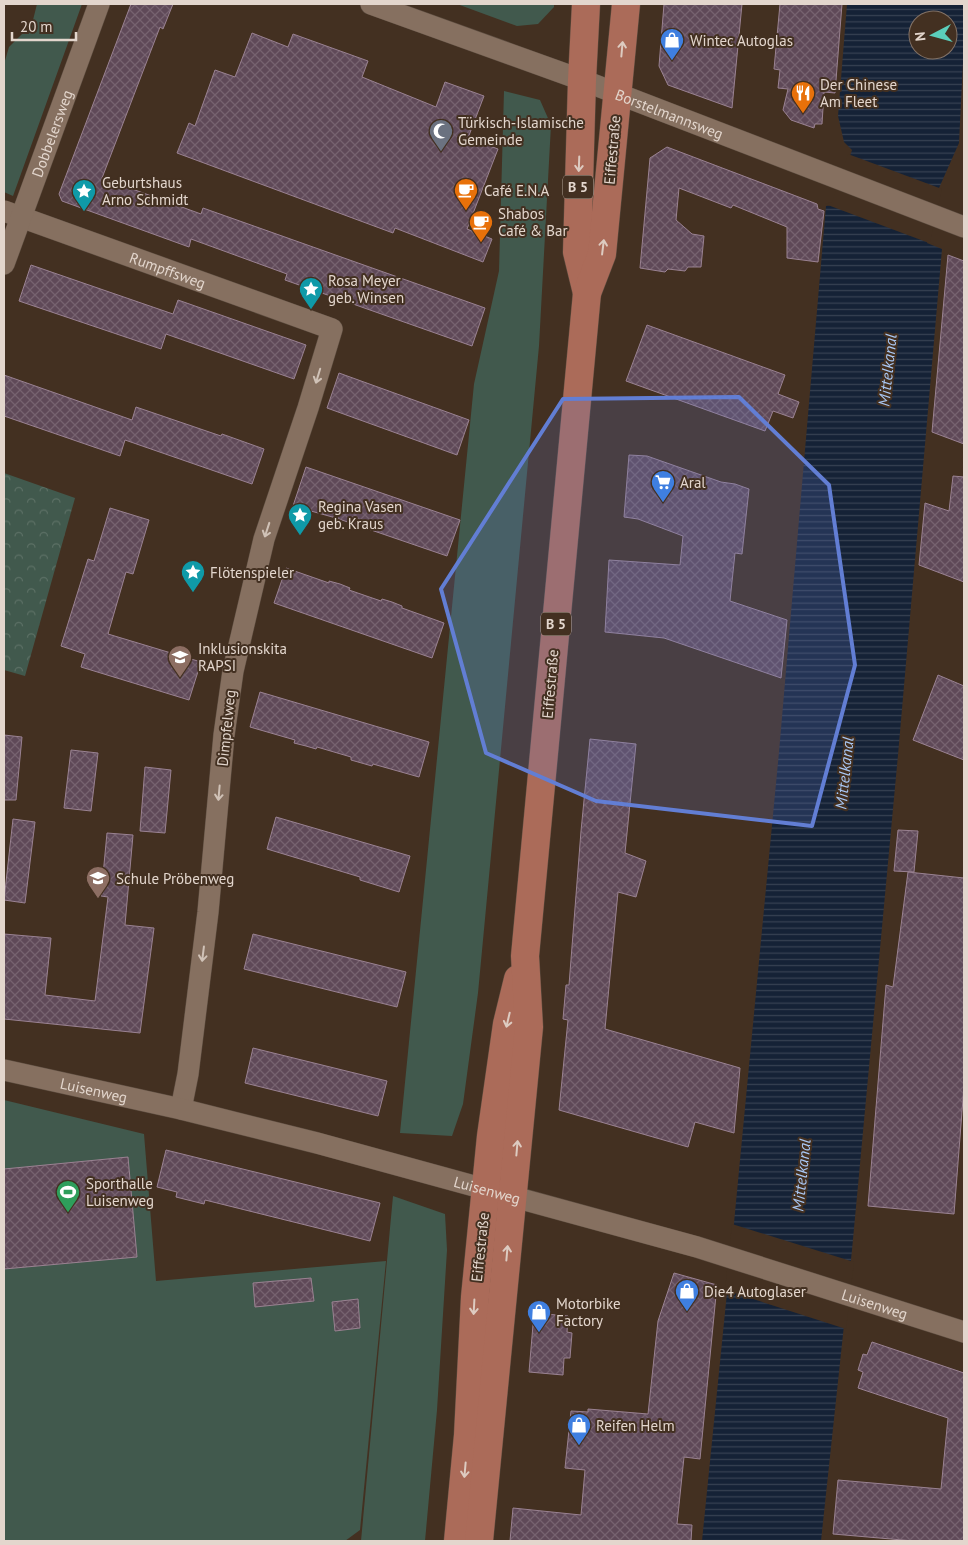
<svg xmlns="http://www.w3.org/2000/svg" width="968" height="1545" font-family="'PT Sans',sans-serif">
<defs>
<pattern id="park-crowns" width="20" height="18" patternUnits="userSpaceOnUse" patternTransform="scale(1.25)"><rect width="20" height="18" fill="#41594d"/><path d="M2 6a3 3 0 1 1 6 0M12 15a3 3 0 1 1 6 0" fill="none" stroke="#5c7065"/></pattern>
<pattern id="water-rules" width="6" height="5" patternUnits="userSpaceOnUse" patternTransform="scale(1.25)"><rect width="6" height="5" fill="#152236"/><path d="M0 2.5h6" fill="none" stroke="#374152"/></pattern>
<pattern id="building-cross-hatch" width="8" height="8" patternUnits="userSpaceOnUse" patternTransform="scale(1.25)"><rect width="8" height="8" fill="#5f4958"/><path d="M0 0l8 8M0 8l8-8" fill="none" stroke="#76626f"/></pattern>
</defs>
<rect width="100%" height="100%" fill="#433021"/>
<g fill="#41594d">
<path d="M37,4H82L13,196L4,192V64L9,47L32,24Z"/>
<path d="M457,4H554V7L538,24L517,26Z"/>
<path d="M504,91L540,100L551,125L539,346L478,993L463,1104L452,1136L400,1133L474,384L499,271Z"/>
<path d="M4,1100L144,1134L156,1281L386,1261L360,1530L345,1541H4Z"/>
<path d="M393,1196L445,1214L447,1250L437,1410L425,1541H361Z"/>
</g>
<path fill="url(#park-crowns)" d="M4,473L75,498L25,676L4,670Z"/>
<path fill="url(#water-rules)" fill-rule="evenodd" d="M847,4H964V41L959,143L939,188L927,243L942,249L898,755L852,1250L821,1541H702L734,1223L779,752L826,206L834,205L852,150L844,142L838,116ZM918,20H948V50H918Z"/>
<g fill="#433021">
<path d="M848,154L942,189L930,242L937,246L825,204L832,202Z"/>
<path d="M732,1224L854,1262L846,1329L725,1290Z"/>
</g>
<g fill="url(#building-cross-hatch)" stroke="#9a8292">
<path d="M131,4H173L163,29L160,27L102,178L201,214L203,208L485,308L472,346L285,280L287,274L191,239L189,247L62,201L59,194Z"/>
<path d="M664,4H742L732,108L668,85L659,66Z"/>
<path d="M780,4H842L835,93L824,92L822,124H815L814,128L791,120L783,110L788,89L778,88L780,70L774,69Z"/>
<path d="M252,33L288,47L293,34L368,61L362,77L436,107L445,82L484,96L468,138L498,149L467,229L492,239L483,262L395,228L393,233L177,153L189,123L195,126L215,70L235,77Z"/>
<path d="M667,147L817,204L818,209L824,211L818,262L787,258V227L733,205L731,208L679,188L676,220L692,234L704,236L701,267H688L685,271L668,269L665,272L640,268L650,158Z"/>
<path d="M948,255L964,261V444L932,432Z"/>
<path d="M31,265L173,314L178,300L306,345L294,379L166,334L161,349L19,301Z"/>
<path d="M647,325L785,375L778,394L799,402L793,418L773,411L765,431L626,381Z"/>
<path d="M339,373L469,420L457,455L327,408Z"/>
<path d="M4,375L132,420L136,407L221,436L222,434L264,449L252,484L125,440L120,456L4,416Z"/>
<path d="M629,455L647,456L721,482L735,484L749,489L742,554L735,553L730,601L787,620L781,678L664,638L605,632L609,560L680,565L683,536L638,519L624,517Z"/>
<path d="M306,467L460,520L447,556L336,518L293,506Z"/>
<path d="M953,476L964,477V582L919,565L925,503L949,511Z"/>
<path d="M110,508L149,520L133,574L126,572L108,634L201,662L189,700L81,667L85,654L61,646L88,559L94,561Z"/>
<path d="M286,568L329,583V581L340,584L350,588L349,590L381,601L382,599L392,602L402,606V608L444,623L432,658L274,603Z"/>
<path d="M938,675L964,686V760L913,740Z"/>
<path d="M260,692L429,742L419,777L373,764L372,766L351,760V757L317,747L316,749L306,746L294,743L295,740L250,727Z"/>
<path d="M4,735L22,737L16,800H4Z"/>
<path d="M590,739L636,744L625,853L646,861L636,897L618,892L605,1029L740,1068L734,1133L695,1122L688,1147L559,1110L568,1020L563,1019L566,985H569L581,831Z"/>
<path d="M71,750L98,753L91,811L64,808Z"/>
<path d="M145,767L171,770L165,833L140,831Z"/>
<path d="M276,817L410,856L399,892L360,880V877L267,849Z"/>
<path d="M13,819L35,822L25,903L4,900Z"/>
<path d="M898,830L918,831L914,872L894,871Z"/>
<path d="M107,833L133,835L125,925L154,928L140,1033L4,1019V934L51,938L45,995L95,1001L108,897L101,896Z"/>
<path d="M908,872L964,878V1086L954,1214L868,1206L886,985L893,987Z"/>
<path d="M253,934L406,972L397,1007L244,969Z"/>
<path d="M253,1048L387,1081L378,1116L245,1083Z"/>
<path d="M166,1150L380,1203L370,1241L205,1200L204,1204L176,1197L177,1192L157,1187Z"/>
<path d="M128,1157L137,1257L4,1269V1169Z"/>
<path d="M674,1273L717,1285L700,1459L684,1457L677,1524L692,1525L691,1541H510L513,1508L581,1515L585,1470L565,1468L571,1411L588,1412V1409L648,1414L658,1321Z"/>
<path d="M311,1278L314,1301L255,1307L253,1283Z"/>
<path d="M358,1299L360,1328L335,1331L332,1302Z"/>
<path d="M534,1313L568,1316L567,1332L572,1333L570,1358H564L563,1375L529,1372Z"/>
<path d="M872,1342L964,1373V1541H914L833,1534L838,1480L941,1489L948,1418L858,1388L863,1372L858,1370L863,1354L867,1355Z"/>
</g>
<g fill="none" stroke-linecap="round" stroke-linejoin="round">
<g stroke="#5d4d40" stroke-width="22">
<g id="minor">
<path id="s1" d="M371,4L582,80L964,227"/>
<path id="s2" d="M4,211L332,329L308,408L264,539L233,671L224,735L208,912L188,1074L181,1109"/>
<path id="s3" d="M4,264L99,4"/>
<path id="s4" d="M4,1070L181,1109L317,1143L697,1247L964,1332"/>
</g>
</g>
<g stroke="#5d4d40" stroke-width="29">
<g id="primary">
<path d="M586,4L582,80L577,252L587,293"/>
<path d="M458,1541L468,1435L475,1297L491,1136L507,1024L518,979"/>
<path d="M479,1541L529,1027L525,956L587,293L602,254L626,4"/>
</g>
</g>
<use href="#minor" stroke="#867060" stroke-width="21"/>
<use href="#primary" stroke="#ab6b59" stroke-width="28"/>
</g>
<defs><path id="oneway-shaft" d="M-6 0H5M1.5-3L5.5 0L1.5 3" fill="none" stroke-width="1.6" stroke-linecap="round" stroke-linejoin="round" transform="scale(1.25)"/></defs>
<g stroke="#ddcbc1">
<use href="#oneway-shaft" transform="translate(622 49) rotate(-85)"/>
<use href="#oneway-shaft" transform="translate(579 164) rotate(92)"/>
<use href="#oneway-shaft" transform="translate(603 247) rotate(-83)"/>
<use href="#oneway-shaft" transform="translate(508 1020) rotate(103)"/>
<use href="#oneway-shaft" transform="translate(517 1148) rotate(-85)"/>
<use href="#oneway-shaft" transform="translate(507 1253) rotate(-85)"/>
<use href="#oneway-shaft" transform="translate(474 1307) rotate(93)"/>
<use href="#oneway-shaft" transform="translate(465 1470) rotate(95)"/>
</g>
<g stroke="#d0c2b7">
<use href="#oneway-shaft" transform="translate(318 376) rotate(107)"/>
<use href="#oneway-shaft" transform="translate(267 530) rotate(108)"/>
<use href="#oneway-shaft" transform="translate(219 793) rotate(95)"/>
<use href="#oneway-shaft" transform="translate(203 954) rotate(97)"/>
</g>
<path fill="#627ed4" fill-opacity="0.2" stroke="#627ed4" stroke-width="4" stroke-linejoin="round" d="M739,397L829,485L855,665L812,826L596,801L486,753L441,589L563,399Z"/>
<defs>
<g id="shop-pin" transform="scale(1.25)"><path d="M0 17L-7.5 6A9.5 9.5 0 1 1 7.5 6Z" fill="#3f7fe0" stroke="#433021"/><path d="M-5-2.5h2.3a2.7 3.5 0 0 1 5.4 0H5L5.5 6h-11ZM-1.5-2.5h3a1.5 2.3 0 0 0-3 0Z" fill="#fff"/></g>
<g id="restaurant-pin" transform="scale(1.25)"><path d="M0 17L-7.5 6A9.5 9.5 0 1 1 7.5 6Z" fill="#e8710a" stroke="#433021"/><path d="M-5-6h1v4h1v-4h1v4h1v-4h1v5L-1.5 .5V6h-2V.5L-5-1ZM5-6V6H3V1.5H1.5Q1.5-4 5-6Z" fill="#fff"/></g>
<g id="mosque-pin" transform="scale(1.25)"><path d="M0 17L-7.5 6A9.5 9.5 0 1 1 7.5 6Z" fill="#6b7280" stroke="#433021"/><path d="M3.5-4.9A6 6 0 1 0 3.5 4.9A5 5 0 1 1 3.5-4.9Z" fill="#fff"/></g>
<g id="cafe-pin" transform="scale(1.25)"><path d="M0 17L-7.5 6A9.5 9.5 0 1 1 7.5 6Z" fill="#e8710a" stroke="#433021"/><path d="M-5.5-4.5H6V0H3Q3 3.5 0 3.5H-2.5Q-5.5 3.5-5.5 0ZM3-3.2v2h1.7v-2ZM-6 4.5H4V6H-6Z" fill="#fff"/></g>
<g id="sight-pin" transform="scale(1.25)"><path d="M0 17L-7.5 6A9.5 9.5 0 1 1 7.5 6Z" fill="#0f9aa8" stroke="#433021"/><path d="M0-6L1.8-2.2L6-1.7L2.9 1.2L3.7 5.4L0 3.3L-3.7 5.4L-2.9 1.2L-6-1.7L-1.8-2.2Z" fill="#fff"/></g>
<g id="supermarket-pin" transform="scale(1.25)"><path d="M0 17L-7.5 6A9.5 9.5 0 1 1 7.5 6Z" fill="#3f7fe0" stroke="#433021"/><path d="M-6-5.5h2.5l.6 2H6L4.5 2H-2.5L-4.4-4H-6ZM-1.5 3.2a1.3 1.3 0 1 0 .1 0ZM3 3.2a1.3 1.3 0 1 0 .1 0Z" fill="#fff"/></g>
<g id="school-pin" transform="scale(1.25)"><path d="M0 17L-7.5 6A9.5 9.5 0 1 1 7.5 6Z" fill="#8d6e63" stroke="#433021"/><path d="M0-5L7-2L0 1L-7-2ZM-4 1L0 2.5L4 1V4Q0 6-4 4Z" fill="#fff"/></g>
<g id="stadium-pin" transform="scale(1.25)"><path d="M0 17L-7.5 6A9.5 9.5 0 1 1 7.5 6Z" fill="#2e9e5b" stroke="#433021"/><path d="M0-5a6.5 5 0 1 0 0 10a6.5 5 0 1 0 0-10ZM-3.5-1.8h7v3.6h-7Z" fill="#fff"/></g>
</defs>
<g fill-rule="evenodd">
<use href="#shop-pin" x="672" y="40"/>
<use href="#restaurant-pin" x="803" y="93"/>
<use href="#mosque-pin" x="441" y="131"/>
<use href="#cafe-pin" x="466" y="190"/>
<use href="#sight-pin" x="84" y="191"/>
<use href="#cafe-pin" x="481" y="222"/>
<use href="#sight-pin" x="311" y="289"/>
<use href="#supermarket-pin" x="663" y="482"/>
<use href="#sight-pin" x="300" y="515"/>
<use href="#sight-pin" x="193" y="572"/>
<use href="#school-pin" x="180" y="657"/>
<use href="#school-pin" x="98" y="878"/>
<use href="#stadium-pin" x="68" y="1192"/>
<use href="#shop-pin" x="687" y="1291"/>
<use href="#shop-pin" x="539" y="1312"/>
<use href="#shop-pin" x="579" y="1425"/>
</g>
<g text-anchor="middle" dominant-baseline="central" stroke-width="4" stroke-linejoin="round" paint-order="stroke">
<g fill="#433021" stroke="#b3a499" stroke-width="1">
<rect x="563" y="175.5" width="30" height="23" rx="4"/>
<rect x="541" y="612.5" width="30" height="23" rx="4"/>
</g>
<g font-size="14" font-weight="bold" fill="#e3d6cd">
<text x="578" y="187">B 5</text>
<text x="556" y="624">B 5</text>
</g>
<g font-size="15" fill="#e3d6cd" stroke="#433021" text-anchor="start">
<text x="690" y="40">Wintec Autoglas</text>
<text x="820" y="84">Der Chinese<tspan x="820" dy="17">Am Fleet</tspan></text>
<text x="458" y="122">Türkisch-Islamische<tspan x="458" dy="17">Gemeinde</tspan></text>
<text x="102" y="182">Geburtshaus<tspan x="102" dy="17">Arno Schmidt</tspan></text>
<text x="484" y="190">Café E.N.A</text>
<text x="498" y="213">Shabos<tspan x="498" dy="17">Café &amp; Bar</tspan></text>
<text x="328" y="280">Rosa Meyer<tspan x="328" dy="17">geb. Winsen</tspan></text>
<text x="680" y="482">Aral</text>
<text x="318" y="506">Regina Vasen<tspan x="318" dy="17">geb. Kraus</tspan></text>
<text x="210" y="572">Flötenspieler</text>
<text x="198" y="648">Inklusionskita<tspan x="198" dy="17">RAPSI</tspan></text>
<text x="116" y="878">Schule Pröbenweg</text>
<text x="86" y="1183">Sporthalle<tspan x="86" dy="17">Luisenweg</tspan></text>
<text x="704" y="1291">Die4 Autoglaser</text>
<text x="556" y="1303">Motorbike<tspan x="556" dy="17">Factory</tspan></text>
<text x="596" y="1425">Reifen Helm</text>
</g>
<g font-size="15" fill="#e3d6cd" stroke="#433021">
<text stroke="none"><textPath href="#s1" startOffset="318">Borstelmannsweg</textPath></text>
<text stroke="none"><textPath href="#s3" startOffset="139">Dobbelersweg</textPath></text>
<text transform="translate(612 150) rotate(-85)">Eiffestraße</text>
<text stroke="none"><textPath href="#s2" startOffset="174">Rumpffsweg</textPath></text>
<text transform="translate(550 684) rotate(-85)">Eiffestraße</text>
<text transform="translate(226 728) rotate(-84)">Dimpfelweg</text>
<text stroke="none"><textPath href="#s4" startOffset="92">Luisenweg</textPath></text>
<text stroke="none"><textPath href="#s4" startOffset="498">Luisenweg</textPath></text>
<text transform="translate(480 1247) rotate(-84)">Eiffestraße</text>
<text stroke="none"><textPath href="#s4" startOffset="902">Luisenweg</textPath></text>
</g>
<g font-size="16" font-style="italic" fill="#a9c8f5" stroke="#433021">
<text transform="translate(887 370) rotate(-84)">Mittelkanal</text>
<text transform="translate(844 773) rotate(-84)">Mittelkanal</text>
<text transform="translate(801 1175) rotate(-84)">Mittelkanal</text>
</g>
</g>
<rect width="968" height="1545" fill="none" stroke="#e3d6cd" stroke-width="10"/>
<g transform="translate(933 35) rotate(264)"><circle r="24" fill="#433021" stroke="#837266"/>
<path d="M0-4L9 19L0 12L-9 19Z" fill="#5bcebb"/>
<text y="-8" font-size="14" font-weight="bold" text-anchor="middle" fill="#e3d6cd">N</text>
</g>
<path d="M12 32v8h64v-8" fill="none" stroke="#e3d6cd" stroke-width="2.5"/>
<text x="20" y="32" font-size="15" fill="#e3d6cd" stroke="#433021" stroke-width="4" paint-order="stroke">20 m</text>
</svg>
